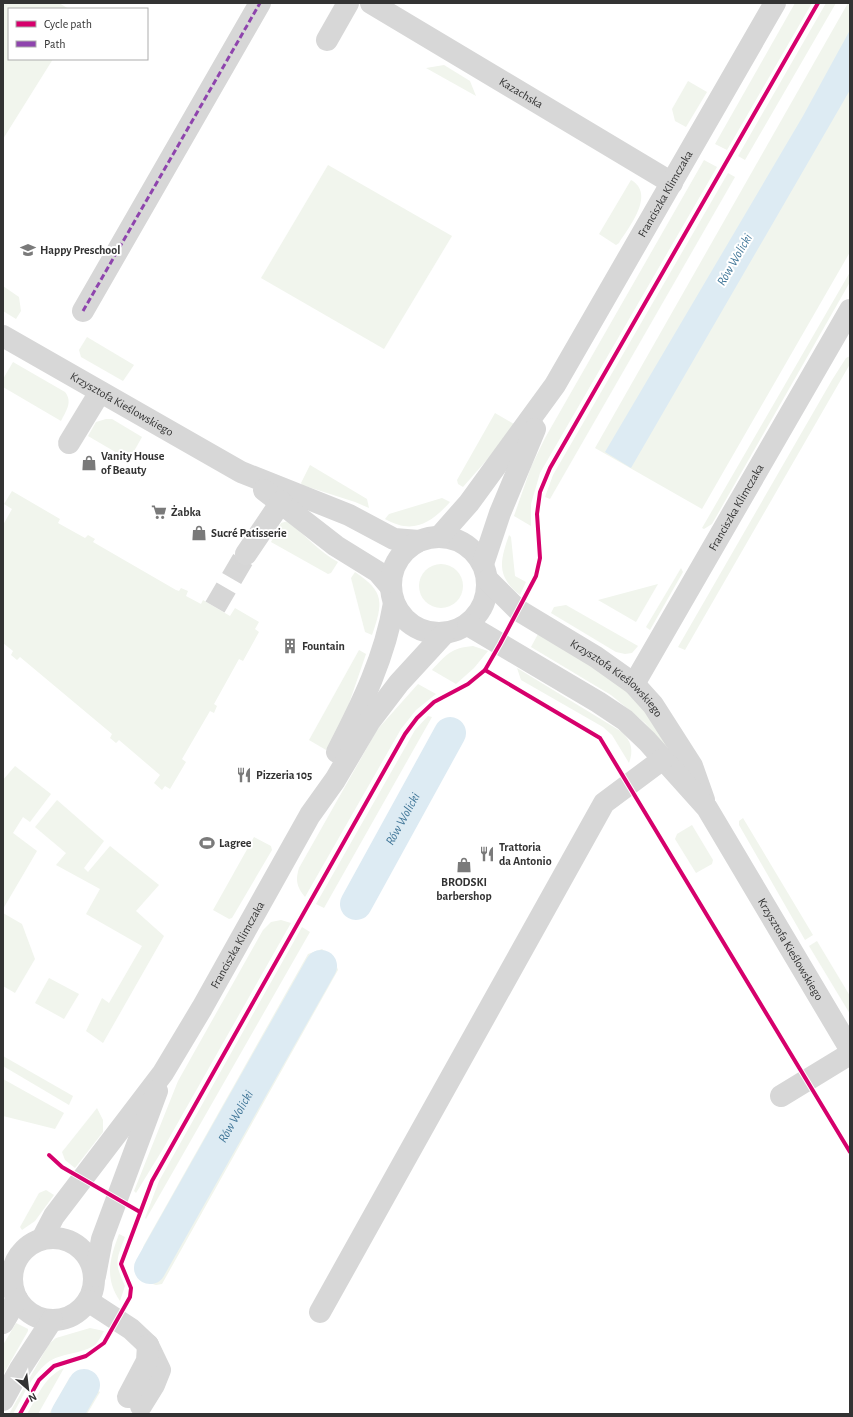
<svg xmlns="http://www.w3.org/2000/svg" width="853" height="1417" font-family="'Alegreya Sans',sans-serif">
<rect width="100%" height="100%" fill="#fff"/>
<g fill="#f1f5ed">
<path d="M3,3H59L69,9H9V59H53L3,139Z"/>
<path d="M795,3H812L727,150L715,144Z"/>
<path d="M826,3H836L745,160L738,156Z"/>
<path d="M848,3H850V252L702,509L595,448Z"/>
<path d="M444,65L470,81L476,96L426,68Z"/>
<path d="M688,81L707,92L686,127L675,121L672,109Z"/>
<path d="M704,160L717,167L540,473L531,504V526L514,516L531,467L545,438Z"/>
<path d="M328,165L452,236L384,349L261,278Z"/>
<path d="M728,173L735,177L550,499L545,497L553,475Z"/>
<path d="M631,180C656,194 629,227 619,243L616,245L599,234Z"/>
<path d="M850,272V282L712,524L704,529L702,528Z"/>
<path d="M3,286L19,297L21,311L16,319L3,311Z"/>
<path d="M87,337L134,365L123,381L81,357L79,350Z"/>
<path d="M850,356V364L685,650L678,647L832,380L846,358Z"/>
<path d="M13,362L65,392C73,402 66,411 61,421L3,387V379Z"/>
<path d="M495,413L514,424L500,445L463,487L458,484L457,480Z"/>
<path d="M106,419H112L142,437L129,460L88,436L96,422Z"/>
<path d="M310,465L367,499L369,508L355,502L302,485L301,483Z"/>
<path d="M12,491L60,519L58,523L85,538L88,535L95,539L93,542L176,590L179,591L181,588L188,591L186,596L201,604L203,600L230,616L235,608L259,622L255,629L259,632L243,661L239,659L214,704L217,706L214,713L210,711L182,759L186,762L170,789L165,786L162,790L154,783L160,775L119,740L116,743L110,738L112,734L20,657L17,660L11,655L13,651L3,643V525L12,509L4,504Z"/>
<path d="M442,498L450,502C431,523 413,535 385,519L389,514Z"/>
<path d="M288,521C305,535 319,552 338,562L331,573L328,574L271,542L281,523Z"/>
<path d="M509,535L511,537L515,576L526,582L520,595C496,576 500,561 509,535Z"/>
<circle cx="441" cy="586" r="22"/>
<path d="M681,568L683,572L650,630L646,627Z"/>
<path d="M355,572C385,592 383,603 372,635L365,632L351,578Z"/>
<path d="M658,584L636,622L598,600Z"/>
<path d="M566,605L638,646L632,653L625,654L616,652L551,613L554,607Z"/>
<path d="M538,634C577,657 624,681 652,718C659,727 664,740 669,751L645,723L611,695L531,647Z"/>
<path d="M473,646L488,651L474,668L456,684L432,670C447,654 451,648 473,646Z"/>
<path d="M359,650L366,654L342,724L326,750L309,740Z"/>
<path d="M517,668L622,732C631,741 634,750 629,763L612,735L603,727L521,680Z"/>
<path d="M418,684L436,694L416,710L401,729L305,897C297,887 295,881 299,868L377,730Z"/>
<path d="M428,716L432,717L324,908L316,904L406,746L415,730Z"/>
<path d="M15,766L51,794L30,822L23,817L13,833L37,851L3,909V780Z"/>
<path d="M57,800L104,841L84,868L88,872L110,846L159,885L136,911L164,936L103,1043L86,1031L102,998L109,1003L142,946L86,914L100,889L56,865L66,853L35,827Z"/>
<path d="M743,818L813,935L805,940L739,825V821Z"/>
<path d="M692,825L713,860L712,864L696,873L675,839L677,834Z"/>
<path d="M254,837L271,846L272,850L232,918L229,919L213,910Z"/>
<path d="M3,913L22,924L35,959L15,993L3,986Z"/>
<path d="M281,920L291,923L163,1149L136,1193L134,1191L178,1081L263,930L271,922Z"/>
<path d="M302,927L310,932L146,1219L145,1218L159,1181Z"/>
<path d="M817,941L850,996V1014L809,946Z"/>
<path d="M322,949L334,958L338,970L162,1284L156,1285L146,1282L138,1261L144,1245L308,954Z"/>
<path d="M49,978L79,994L64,1019L35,1003Z"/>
<path d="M3,1056L73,1096L69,1105L3,1066Z"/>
<path d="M3,1079L64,1113L55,1129L3,1116Z"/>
<path d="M97,1108L103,1120V1132L75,1168L65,1160L62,1152Z"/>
<path d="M46,1190L54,1195L35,1221L22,1230L20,1227L39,1193Z"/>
<path d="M119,1234L125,1237C116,1261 114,1262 125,1286L120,1301C104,1278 110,1258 119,1234Z"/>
<path d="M16,1323L28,1329V1331L3,1375V1345Z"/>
<path d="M90,1328L104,1331C102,1335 99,1340 96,1344C82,1355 61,1352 47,1363C31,1376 23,1397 13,1414H9L49,1344L56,1338Z"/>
<path d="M64,1368L38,1414H27C37,1397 44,1377 64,1368Z"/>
<path d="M70,1377L100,1392L87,1414H49Z"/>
</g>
<path fill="#ddebf3" d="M850,30V90L631,468L605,452L803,116Z"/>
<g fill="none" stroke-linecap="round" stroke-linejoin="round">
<g stroke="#ddebf3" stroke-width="32">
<path id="s1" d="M356,904L450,733"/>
<path id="s2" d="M150,1268L321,966"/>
<path d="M67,1414L84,1385"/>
</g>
<path stroke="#d6d6d6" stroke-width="22" stroke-dasharray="22 11" stroke-linecap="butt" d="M215,607L246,554"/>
<g stroke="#d7d7d7" stroke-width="22">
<path id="s3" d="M371,3L672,183"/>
<path d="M327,40L348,3"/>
<path d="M83,311L260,3"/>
<path id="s4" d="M3,336L241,472L349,515L394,539L419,541"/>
<path d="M69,443L100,392"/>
<path d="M264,490L336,546L378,572L390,586"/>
<circle cx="439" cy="585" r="48"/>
<path id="s5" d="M439,537L469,503L555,385L775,3"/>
<path d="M246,554L281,502"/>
<path d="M483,564L500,513L535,429"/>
<path id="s6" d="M488,580L518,610L596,657L634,684L653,705L692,766L704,800"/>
<path id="s7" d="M468,625L598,702L625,720L647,741L707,808L850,1049"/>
<path id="s8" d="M634,684L850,310"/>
<path d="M337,752C362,704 385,657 394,603"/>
<path d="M781,1096L850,1054"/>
<circle cx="53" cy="1279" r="41"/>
<path id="s9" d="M42,1239L54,1216L163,1073L202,1008L310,815L335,780L370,721L399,683L444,634"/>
<path d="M95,1276L102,1239L157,1091"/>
<path d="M88,1301L131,1329L148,1345L160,1370L154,1385L141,1406"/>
<path d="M320,1312L604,803L663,759"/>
<path d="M3,1323L17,1299"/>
<path d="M128,1397L147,1361L148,1345"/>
<path d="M3,1400L20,1369L52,1320"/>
</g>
<path stroke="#8e44ad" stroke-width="3" stroke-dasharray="6 3" stroke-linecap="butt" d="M83,311L260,3"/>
<g stroke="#fff" stroke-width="6">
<g id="cycleway">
<path d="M485,670L600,738L850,1152"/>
<path d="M49,1155L62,1167L140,1212"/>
<path d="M20,1414L39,1380L54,1366L86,1356L104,1343L130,1297L131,1288L121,1264L152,1181L405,734L417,718L434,702L468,684L485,670L500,644L536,576L540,558L537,514L540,492L550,468L818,3"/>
</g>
</g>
<use href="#cycleway" stroke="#d6006c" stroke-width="4"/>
</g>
<defs>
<g id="school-bare" transform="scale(1.2)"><path d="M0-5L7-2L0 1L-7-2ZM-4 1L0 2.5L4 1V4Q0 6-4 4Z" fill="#7a7a7a" stroke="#fff" stroke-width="2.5" paint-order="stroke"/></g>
<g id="shop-bare" transform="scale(1.2)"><path d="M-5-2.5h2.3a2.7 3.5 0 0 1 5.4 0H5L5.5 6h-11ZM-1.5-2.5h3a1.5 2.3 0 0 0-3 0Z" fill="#7a7a7a" stroke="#fff" stroke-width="2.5" paint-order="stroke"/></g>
<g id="supermarket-bare" transform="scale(1.2)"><path d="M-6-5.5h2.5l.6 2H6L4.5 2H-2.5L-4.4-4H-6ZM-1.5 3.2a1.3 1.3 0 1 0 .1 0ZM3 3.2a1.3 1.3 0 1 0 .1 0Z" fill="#7a7a7a" stroke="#fff" stroke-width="2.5" paint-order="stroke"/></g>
<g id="building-bare" transform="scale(1.2)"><path d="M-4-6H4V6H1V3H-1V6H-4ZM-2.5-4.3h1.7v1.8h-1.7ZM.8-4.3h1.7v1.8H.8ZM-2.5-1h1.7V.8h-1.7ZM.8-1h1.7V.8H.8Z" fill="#7a7a7a" stroke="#fff" stroke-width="2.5" paint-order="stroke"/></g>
<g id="restaurant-bare" transform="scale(1.2)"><path d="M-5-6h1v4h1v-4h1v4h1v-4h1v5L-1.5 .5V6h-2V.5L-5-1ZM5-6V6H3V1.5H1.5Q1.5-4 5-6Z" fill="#7a7a7a" stroke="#fff" stroke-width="2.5" paint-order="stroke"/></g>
<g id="stadium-bare" transform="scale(1.2)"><path d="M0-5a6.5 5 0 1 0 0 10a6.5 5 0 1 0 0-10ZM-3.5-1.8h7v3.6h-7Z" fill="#7a7a7a" stroke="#fff" stroke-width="2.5" paint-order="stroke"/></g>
</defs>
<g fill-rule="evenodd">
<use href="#school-bare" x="28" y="250"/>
<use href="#shop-bare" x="89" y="463"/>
<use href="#supermarket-bare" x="159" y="512"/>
<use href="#shop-bare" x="199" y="533"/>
<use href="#building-bare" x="290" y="646"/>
<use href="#restaurant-bare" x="244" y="775"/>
<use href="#stadium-bare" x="207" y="843"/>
<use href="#restaurant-bare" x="487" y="854"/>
<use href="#shop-bare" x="464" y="865"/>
</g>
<g text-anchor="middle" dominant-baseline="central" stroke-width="4" stroke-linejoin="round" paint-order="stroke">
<g font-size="12" fill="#333" stroke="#fff">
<text stroke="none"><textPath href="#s3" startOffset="175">Kazachska</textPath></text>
<text stroke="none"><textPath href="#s5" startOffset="412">Franciszka Klimczaka</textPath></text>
<text stroke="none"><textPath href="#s4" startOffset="137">Krzysztofa Kieślowskiego</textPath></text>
<text stroke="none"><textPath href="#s8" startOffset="204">Franciszka Klimczaka</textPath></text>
<text stroke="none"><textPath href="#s6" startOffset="163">Krzysztofa Kieślowskiego</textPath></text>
<text stroke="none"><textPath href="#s9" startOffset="354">Franciszka Klimczaka</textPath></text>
<text stroke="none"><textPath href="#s7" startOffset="468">Krzysztofa Kieślowskiego</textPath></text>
</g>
<g font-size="12" font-weight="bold" fill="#333" stroke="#fff" text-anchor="start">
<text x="40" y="250">Happy Preschool</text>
<text x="101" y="456">Vanity House<tspan x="101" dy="14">of Beauty</tspan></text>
<text x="171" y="512">Żabka</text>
<text x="211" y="533">Sucré Patisserie</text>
<text x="302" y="646">Fountain</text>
<text x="256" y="775">Pizzeria 105</text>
<text x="219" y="843">Lagree</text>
<text x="499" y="847">Trattoria<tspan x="499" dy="14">da Antonio</tspan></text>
<text x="464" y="882" text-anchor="middle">BRODSKI<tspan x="464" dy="14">barbershop</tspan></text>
</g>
<g font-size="13" font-style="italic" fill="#3f7597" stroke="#fff">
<text transform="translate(735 260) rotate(-60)">Rów Wolicki</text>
<text stroke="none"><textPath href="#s1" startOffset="97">Rów Wolicki</textPath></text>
<text stroke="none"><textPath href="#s2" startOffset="174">Rów Wolicki</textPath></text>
</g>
</g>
<rect width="853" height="1417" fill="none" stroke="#333333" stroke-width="8"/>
<rect x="8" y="8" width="140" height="52" fill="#ffffff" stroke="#adadad"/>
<rect x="16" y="21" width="20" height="6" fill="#d6006c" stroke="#adadad"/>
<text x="44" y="28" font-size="12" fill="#333333">Cycle path</text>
<rect x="16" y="41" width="20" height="6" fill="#8e44ad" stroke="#adadad"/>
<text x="44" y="48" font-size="12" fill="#333333">Path</text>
<g transform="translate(28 1389) rotate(152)" stroke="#ffffff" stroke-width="3" paint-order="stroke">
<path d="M0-3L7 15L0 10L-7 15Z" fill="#333333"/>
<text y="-6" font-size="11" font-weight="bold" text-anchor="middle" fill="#333333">N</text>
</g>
</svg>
